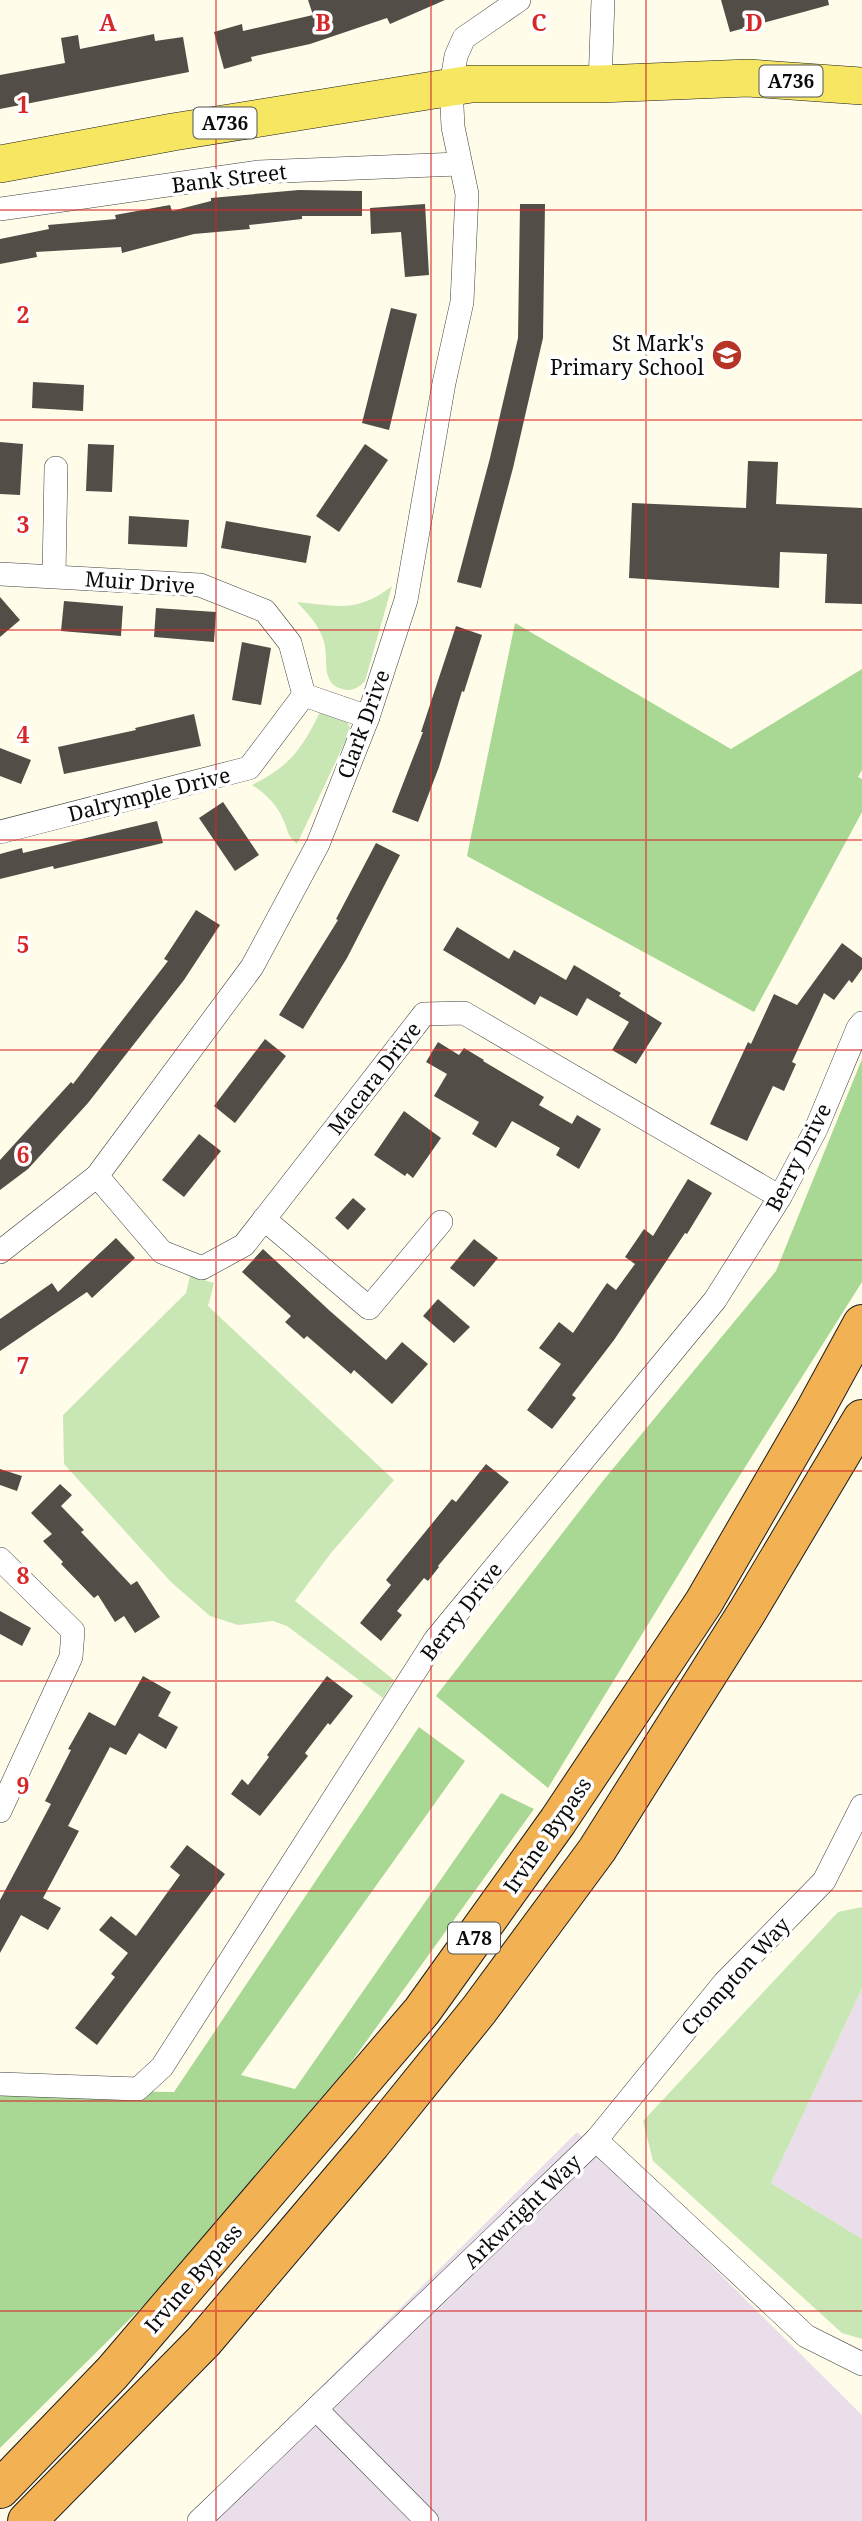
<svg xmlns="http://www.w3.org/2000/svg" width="862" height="2521" font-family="'Noto Serif',serif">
<rect width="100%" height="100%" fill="#fffde9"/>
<g fill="#eadeea">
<path d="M862,1988V2239L771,2183Z"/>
<path d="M577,2132L862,2415V2521H186Z"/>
</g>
<g fill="#c8e7b4">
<path d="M392,586L365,681C358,688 352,692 342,689C320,683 329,659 324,642C320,626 308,614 297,602C337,606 358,613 392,586Z"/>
<path d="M320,712H341L351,729L297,844C286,834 289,832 283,819C276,804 266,794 252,785C290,766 302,749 320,712Z"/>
<path d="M190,1276L214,1283L208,1306L394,1480L331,1553L295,1601L394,1680L383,1698L287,1626L273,1621L238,1625L210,1616L171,1582L64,1464L63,1415L186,1293Z"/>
<path d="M862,1907V1988L771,2183L862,2239V2339L842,2333L653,2161L643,2121L838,1912Z"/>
</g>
<g fill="#a9d894">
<path d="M515,623L731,749L862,669V770L858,777L862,779V812L754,1012L467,856Z"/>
<path d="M862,1059V1282L718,1510L548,1788L436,1696L602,1482L776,1271Z"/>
<path d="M419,1727L465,1761L241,2075L295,2089L501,1793L534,1809L334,2086L153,2296L0,2448V2090L174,2092Z"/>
</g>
<g fill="#534d47">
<path d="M308,0H445L390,24L387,18L310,44L251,57L252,61L224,69L214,32L242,24L243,31L313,15Z"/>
<path d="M721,0H828L829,5L730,32Z"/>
<path d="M154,34L155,41L183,37L189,72L0,109V75L65,63L61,38L78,35L80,49Z"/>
<path d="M299,190L362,191V216H302V219L249,225L250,229L194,234L122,253L121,247L36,252L37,257L0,264V239L49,229L48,225L116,219L115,215L170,205L172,211L211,201V198Z"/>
<path d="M425,204L429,275L405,277L401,232L371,234L370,208Z"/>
<path d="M520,204H545L543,338L513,468L481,588L457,582L490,458L518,338Z"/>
<path d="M391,308L417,314L389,430L362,423Z"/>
<path d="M33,382L84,385L83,411L32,408Z"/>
<path d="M0,442L23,444L20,495L0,494Z"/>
<path d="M88,444L114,445L112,492L86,491Z"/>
<path d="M365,444L388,460L339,532L316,516Z"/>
<path d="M748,461L778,462L776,504L862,508V604L825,603L827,554L780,552L779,588L629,578L632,503L746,508Z"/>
<path d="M129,516L189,520L187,547L128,544Z"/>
<path d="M226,521L311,536L306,563L221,548Z"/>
<path d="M0,597L20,620L0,637Z"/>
<path d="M64,601L123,606L121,636L61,631Z"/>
<path d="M156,608L216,612L214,642L154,637Z"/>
<path d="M456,626L482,635L464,692L462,691L439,767L418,822L392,812L423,732H421Z"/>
<path d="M242,642L271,648L261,705L232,700Z"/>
<path d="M194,714L201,746L64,774L58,747L136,730L135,728Z"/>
<path d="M0,748L31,760L21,784L0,776Z"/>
<path d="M223,802L259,855L235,871L199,818Z"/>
<path d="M157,821L163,843L54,869L53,866L0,879V854L22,848L23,853Z"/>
<path d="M376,843L400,855L347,958L303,1029L279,1015L338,920L336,919Z"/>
<path d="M196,910L220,925L184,980L88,1103L28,1169L0,1190V1160L71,1082L73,1084L168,961L164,959Z"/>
<path d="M457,927L509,959L514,950L566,980L574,965L621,993L619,996L662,1023L636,1064L612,1050L629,1022L587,998L577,1016L540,996L535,1005L443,950Z"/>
<path d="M842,943L862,958V969L852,983L849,980L834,1000L824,993L792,1062L796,1064L784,1091L773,1086L747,1141L710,1124L748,1042L751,1044L774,994L797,1005Z"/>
<path d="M265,1039L286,1056L235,1123L214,1106Z"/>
<path d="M438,1042L459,1055L464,1048L484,1060L483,1061L544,1097L539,1105L572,1124L577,1115L601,1129L579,1169L556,1155L560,1148L512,1121L496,1148L472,1134L479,1122L434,1096L447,1074L426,1062Z"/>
<path d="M404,1111L441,1138L413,1178L407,1173L405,1176L374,1155Z"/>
<path d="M199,1134L221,1151L184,1197L162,1180Z"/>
<path d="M688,1179L712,1193L687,1234L685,1233L614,1340L572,1395L576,1398L552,1429L527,1410L561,1364L539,1348L559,1322L573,1333L607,1283L616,1290L635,1264L625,1257L644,1229L653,1236Z"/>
<path d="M353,1198L366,1209L348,1230L335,1218Z"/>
<path d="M116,1238L135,1258L92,1298L87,1292L0,1351V1319L52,1283L58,1292Z"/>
<path d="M474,1239L498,1258L474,1287L450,1268Z"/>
<path d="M263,1249L330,1311L386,1360L402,1342L428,1364L392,1404L354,1370L351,1374L307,1336L304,1339L285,1322L291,1316L242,1272Z"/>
<path d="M438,1299L470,1327L454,1343L423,1316Z"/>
<path d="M486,1464L509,1482L438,1566L439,1567L428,1581L424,1578L397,1611L402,1615L381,1641L360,1623L391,1585L386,1580L452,1499L456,1502Z"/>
<path d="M0,1469L22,1476L17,1491L0,1485Z"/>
<path d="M60,1484L72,1495L61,1506L84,1530L81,1532L131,1585L137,1581L160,1617L135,1633L124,1616L115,1622L98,1595L94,1598L61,1564L63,1562L43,1541L52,1534L31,1513Z"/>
<path d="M0,1611L31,1628L22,1646L0,1634Z"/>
<path d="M143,1676L171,1692L158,1716L178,1727L166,1749L139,1733L126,1755L110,1747L68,1826L79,1831L43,1898L61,1908L48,1930L21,1915L0,1953V1900L51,1804L45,1801L71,1750L68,1749L89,1712L115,1726Z"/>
<path d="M327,1676L353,1696L330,1725L328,1723L305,1753L308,1756L260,1816L231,1794L242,1779L248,1785L269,1757L267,1755Z"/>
<path d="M187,1845L225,1874L97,2045L75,2028L115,1977L111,1974L128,1953L99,1930L111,1916L136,1936L180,1875L170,1867Z"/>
</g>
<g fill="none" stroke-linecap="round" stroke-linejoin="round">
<g stroke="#3e3e3e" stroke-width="24">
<g id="street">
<path d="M600,84L603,0"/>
<path d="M0,209L258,172L459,164"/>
<path d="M0,574L200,585L265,611L290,643L304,695"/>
<path d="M54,575L56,468"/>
<path d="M304,695L368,717"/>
<path d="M0,832L249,768L304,695"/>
<path d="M97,1176L162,1252L202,1268L244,1245L424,1014L464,1013L780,1197"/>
<path d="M264,1219L369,1308L441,1222"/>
<path d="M0,1252L97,1176L252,967L318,844L368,717L406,600L444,383L462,302L467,194L453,127L451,86L456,56L464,38L519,0"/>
<path d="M0,1559L73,1631L71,1657L0,1811"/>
<path d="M0,2084L138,2089L162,2067L435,1640L715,1300L780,1197L816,1129L858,1028L862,1023"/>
<path d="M596,2140L806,2336L862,2364"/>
<path d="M316,2409L427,2521"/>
<path d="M199,2521L596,2140L724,1983L824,1881L862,1806"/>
</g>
</g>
<g stroke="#1c1c1c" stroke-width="38">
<path id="primary" d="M0,164L173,132L471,84H600L748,78L862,86"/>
</g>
<g stroke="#1c1c1c" stroke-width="40">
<g id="highway">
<path d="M0,2489L112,2373L422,2011L558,1821L704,1602L814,1412L862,1324"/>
<path d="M27,2521L204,2341L371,2144L479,2010L597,1850L747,1612L862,1419"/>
</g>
</g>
<use href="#street" stroke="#fff" stroke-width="23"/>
<use href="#primary" stroke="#f6e661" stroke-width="37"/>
<use href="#highway" stroke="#f2b153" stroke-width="38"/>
</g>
<path fill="none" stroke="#d62828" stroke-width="2" stroke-opacity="0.55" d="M216,0V2521M431,0V2521M646,0V2521M0,210H862M0,420H862M0,630H862M0,840H862M0,1050H862M0,1260H862M0,1471H862M0,1681H862M0,1891H862M0,2101H862M0,2311H862"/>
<defs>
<g id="school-disc" transform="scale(1.575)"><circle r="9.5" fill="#b73326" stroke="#fff"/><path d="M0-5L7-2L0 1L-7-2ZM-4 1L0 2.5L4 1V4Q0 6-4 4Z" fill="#fff"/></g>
</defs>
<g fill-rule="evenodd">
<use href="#school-disc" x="727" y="355"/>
</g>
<g text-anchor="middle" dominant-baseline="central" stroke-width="7" stroke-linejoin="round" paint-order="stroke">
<g fill="#fff" stroke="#545454" stroke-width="2">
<rect x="759.5" y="65.5" width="63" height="31" rx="5"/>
<rect x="193.5" y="107.5" width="63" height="31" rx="5"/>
<rect x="448" y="1922.5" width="52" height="31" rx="5"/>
</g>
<g font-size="19" font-weight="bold" fill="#0b0b0b">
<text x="791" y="81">A736</text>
<text x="225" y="123">A736</text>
<text x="474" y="1938">A78</text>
</g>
<g font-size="21" fill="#0b0b0b" stroke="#fff">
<text transform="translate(229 178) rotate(-7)">Bank Street</text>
<text transform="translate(140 582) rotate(4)">Muir Drive</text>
<text transform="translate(363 724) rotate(-70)">Clark Drive</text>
<text transform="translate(149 794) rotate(-14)">Dalrymple Drive</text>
<text transform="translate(374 1078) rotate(-52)">Macara Drive</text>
<text transform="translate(798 1157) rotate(-63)">Berry Drive</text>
<text transform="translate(461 1611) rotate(-52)">Berry Drive</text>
<text transform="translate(547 1835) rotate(-55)">Irvine Bypass</text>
<text transform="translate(735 1976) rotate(-48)">Crompton Way</text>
<text transform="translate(522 2211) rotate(-44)">Arkwright Way</text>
<text transform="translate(193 2278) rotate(-49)">Irvine Bypass</text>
</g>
<g font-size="21" fill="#0b0b0b" stroke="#fff" text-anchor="end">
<text x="704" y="343">St Mark's<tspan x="704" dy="24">Primary School</tspan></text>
</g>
</g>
<g font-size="23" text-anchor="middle" font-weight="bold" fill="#d62828" stroke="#fff" stroke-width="7" stroke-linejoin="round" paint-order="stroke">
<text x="108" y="31">A</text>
<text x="323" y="31">B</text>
<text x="539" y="31">C</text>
<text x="754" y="31">D</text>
<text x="23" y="113">1</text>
<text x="23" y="323">2</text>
<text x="23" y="533">3</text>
<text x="23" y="743">4</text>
<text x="23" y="953">5</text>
<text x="23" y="1163">6</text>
<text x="23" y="1374">7</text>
<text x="23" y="1584">8</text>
<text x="23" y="1794">9</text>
</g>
</svg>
